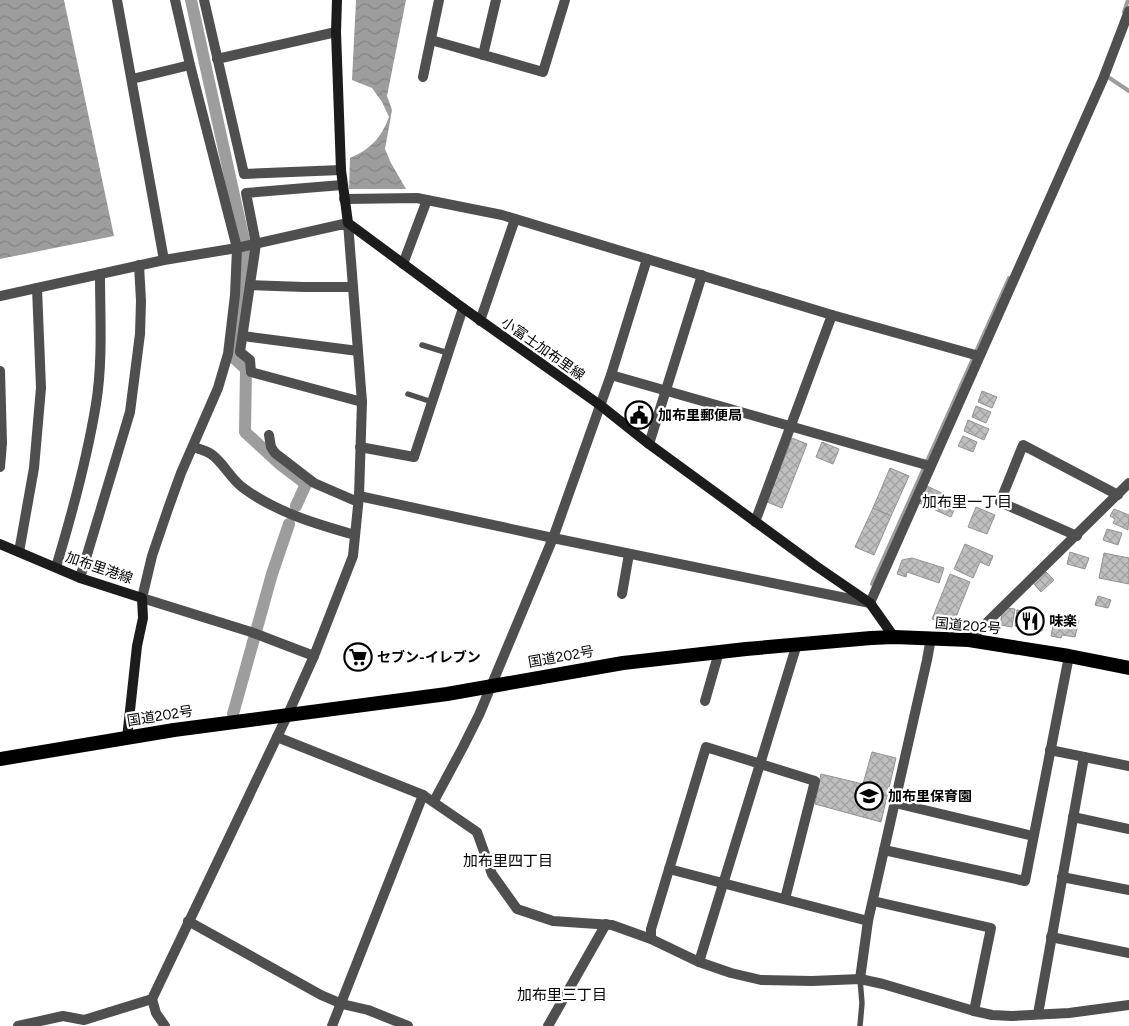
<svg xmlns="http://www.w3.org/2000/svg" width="1129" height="1026" font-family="Figtree,'Noto Sans JP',sans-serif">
<defs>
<pattern id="water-waves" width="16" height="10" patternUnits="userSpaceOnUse" patternTransform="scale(1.25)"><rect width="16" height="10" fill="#9d9d9d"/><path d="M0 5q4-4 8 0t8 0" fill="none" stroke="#858585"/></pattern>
<pattern id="building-cross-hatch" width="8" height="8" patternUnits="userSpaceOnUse" patternTransform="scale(1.25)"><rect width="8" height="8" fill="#bfbfbf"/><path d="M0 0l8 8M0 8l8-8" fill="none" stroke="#a2a2a2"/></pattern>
</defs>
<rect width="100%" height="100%" fill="#fff"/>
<g fill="url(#water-waves)">
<path d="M0,0H64L114,236L0,259Z"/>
<path d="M356,0H406L387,96L392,110L385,149L391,163L406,189H349L350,158C371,149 381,138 389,117L382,102L372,88L352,80Z"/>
</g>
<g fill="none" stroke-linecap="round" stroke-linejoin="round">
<g stroke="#9d9d9d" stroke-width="4">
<path d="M1124,12L1128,0"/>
<path d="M1105,75L1129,91"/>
<path d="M872,584L1009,278"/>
</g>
<g stroke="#9d9d9d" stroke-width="12">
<path d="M191,0L247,254L234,358L246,369L245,432L281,465L306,484L296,506"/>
<path d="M233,714L272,574L289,524"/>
</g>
</g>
<g fill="url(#building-cross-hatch)" stroke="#939393">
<path d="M982,391L997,397L992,408L978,402Z"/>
<path d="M976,406L991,412L986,423L972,417Z"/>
<path d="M968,420L989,429L984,440L964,431Z"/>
<path d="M963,436L977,442L973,452L958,446Z"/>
<path d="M792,438L807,444L782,508L767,502Z"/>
<path d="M822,442L839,449L833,464L816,457Z"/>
<path d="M890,468L909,476L891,516L873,508Z"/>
<path d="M927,486L958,501L951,517L919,503Z"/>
<path d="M976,507L995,515L987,534L968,527Z"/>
<path d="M873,508L891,516L874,555L855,547Z"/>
<path d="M1114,509L1129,515L1128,530L1113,523L1115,519L1110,516Z"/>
<path d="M1107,529L1122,533L1118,545L1103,540Z"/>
<path d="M965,544L993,556L989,566L980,562L973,578L954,569Z"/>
<path d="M1070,552L1089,558L1085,569L1067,564Z"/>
<path d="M1104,553L1129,558V584L1099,578Z"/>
<path d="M912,558L944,568L939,583L907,572L906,577L897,574L902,560Z"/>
<path d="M1046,572L1054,580L1041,592L1033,583Z"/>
<path d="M950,574L970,582L952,627L932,619Z"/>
<path d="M1098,596L1111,600L1108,608L1095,605Z"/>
<path d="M1007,608L1015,609L1012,627L1000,625L1002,613Z"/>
<path d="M1017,610L1044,615L1042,631L1015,626Z"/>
<path d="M1055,615L1079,620L1075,637L1062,635L1061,638L1051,636Z"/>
<path d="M872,752L896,758L881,822L815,804L821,774L863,784Z"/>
</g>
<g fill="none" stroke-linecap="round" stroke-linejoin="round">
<g stroke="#4f4f4f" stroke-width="5.5">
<path d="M422,345L448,353"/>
<path d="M408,394L432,402"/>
<path d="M860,979L862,1003L860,1026"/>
</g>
<g stroke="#4f4f4f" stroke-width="10">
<path d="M117,0L164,260"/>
<path d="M175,0L190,65L237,248L235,295L228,354L218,388L181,473L168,509L152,556L142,598L251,632L314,656"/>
<path d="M204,0L244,174L341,170"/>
<path d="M431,40L543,72L565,0"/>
<path d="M483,55L496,0"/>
<path d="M217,59L336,32"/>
<path d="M423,77L439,0"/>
<path d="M132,79L190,65"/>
<path d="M342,185L246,193L256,244L240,352L250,360L251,372L362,402"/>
<path d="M344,199L417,198L502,215L832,315L979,356"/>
<path d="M403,264L427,200"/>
<path d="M250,285L304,287H353"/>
<path d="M0,296L164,260L237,248L348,223L362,402L359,496L353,556L314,656L288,714L152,999L84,1020L63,1016L18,1026"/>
<path d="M480,321L515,219"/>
<path d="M243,336L358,351"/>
<path d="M0,371L2,443L0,467"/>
<path d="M611,375L930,466"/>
<path d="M269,435L271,447L275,453L314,483L358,502"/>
<path d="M649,444L702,275"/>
<path d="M193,447C199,449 205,450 211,454C223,462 230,478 242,487C275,512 316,524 355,535"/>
<path d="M360,447L414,457L463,308"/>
<path d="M359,496L553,538L870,603L1103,79L1129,11"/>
<path d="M755,522L832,315"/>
<path d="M1077,536L1000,502L1023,445L1118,495"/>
<path d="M19,552L34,468L41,388L37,288"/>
<path d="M56,567C72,514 87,459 96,404C103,361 100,317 100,274"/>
<path d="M80,578L130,412L140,334L141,301L139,265"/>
<path d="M622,594L629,554"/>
<path d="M969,640L1129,483"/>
<path d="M705,701L719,652"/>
<path d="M277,737L423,795L477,832L492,874L517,909L553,921L612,925L651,939L699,962L731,973L761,980L812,981L860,979L883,984L974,1011L992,1015L1012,1016L1069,1013L1129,1005"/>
<path d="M1050,750L1129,766"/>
<path d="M434,801L463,747L479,715L553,538L611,375L647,259"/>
<path d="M895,803L1033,836"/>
<path d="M1073,817L1129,829"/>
<path d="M884,850L1025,881L1069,656"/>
<path d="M669,869L868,921"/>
<path d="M1062,877L1129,890"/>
<path d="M873,901L991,928L974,1011"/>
<path d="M188,921L321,995L342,1004L368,1010L408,1026"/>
<path d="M1051,937L1129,953"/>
<path d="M651,939V929L706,747L815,781L785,899"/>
<path d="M699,962L797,644"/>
<path d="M860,979L868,921L927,660L931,638"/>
<path d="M152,999L156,1013L165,1026"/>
<path d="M1038,1014L1084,757"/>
<path d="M332,1026L423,795"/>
<path d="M548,1026L606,924"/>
</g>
<g stroke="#1c1c1c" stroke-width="10">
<path d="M337,0L336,32L341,170L348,223L463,308L600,405L649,444L816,566L870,603L894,637"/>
<path d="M0,544L80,578L142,598L143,618L137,646L127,738"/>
</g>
<path stroke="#000" stroke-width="14" d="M0,759L174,730L447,694L623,663L746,649L871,638L894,637L969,640L1069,656L1129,668"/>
</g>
<defs>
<g id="civic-ring" transform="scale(1.4375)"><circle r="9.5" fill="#fff" stroke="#000" stroke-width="1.5"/><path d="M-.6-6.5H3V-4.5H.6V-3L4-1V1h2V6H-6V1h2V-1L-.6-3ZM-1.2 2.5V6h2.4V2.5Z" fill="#000"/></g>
<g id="restaurant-ring" transform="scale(1.4375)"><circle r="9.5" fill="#fff" stroke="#000" stroke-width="1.5"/><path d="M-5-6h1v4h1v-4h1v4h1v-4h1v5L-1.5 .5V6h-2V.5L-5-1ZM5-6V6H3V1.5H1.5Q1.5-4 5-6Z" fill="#000"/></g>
<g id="supermarket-ring" transform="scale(1.4375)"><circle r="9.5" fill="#fff" stroke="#000" stroke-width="1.5"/><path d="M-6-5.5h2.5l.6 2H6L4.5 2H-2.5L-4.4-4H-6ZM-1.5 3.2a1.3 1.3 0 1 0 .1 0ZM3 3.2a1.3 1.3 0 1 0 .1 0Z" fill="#000"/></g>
<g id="school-ring" transform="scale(1.4375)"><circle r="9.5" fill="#fff" stroke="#000" stroke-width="1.5"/><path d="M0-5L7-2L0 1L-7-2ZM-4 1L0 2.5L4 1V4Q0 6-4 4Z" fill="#000"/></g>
</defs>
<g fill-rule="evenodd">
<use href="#civic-ring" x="639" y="415"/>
<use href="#restaurant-ring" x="1030" y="621"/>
<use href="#supermarket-ring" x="358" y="657"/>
<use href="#school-ring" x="869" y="796"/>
</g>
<g text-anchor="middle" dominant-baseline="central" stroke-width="4.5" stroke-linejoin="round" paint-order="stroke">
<g font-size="14" fill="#000" stroke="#fff">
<text transform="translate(543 349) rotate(35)">小富士加布里線</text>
<text transform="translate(99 568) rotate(19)">加布里港線</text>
<text transform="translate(968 626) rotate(5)">国道202号</text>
<text transform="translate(561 657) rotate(-10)">国道202号</text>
<text transform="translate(160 716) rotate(-9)">国道202号</text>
</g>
<g font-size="14" font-weight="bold" fill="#000" stroke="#fff" text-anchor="start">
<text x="658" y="415">加布里郵便局</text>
<text x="1049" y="621">味楽</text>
<text x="377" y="657">セブン-イレブン</text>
<text x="888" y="796">加布里保育園</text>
</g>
<g font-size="15" fill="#000" stroke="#fff">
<text x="967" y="502">加布里一丁目</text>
<text x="508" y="861">加布里四丁目</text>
<text x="562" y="995">加布里三丁目</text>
</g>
</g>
</svg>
